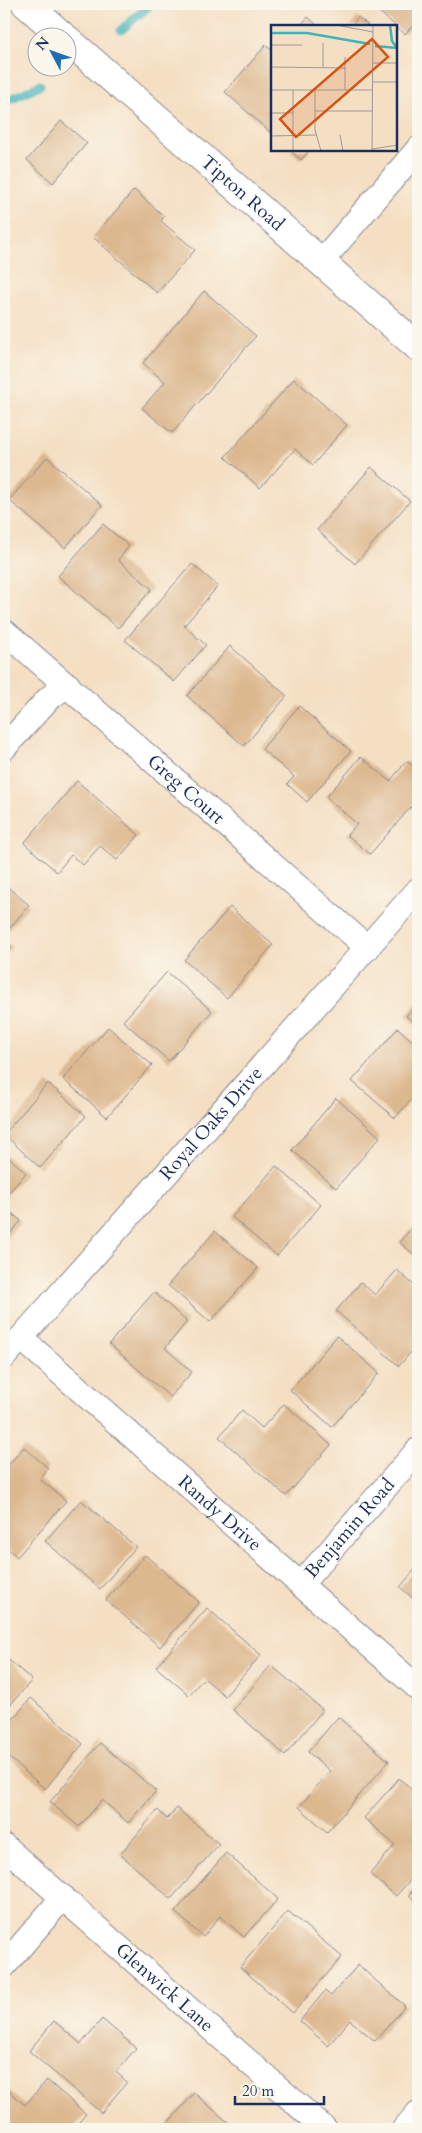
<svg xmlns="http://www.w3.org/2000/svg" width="422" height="2133" font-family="Cardo,serif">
<rect width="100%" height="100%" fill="#fbf7ec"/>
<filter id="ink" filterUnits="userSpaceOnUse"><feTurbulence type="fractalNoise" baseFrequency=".02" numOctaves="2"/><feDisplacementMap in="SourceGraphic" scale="10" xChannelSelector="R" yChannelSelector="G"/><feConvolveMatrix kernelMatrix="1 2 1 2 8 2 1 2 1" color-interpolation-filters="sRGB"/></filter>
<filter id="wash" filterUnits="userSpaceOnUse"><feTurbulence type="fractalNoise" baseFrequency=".0096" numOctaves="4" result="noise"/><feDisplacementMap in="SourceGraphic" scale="20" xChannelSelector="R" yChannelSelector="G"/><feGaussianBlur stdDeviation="1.12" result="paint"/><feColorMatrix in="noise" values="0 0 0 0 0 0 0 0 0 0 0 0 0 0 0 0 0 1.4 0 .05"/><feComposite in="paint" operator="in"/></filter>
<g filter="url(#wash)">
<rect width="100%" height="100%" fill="#f4dfc3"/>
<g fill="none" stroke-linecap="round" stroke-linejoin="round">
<g stroke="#41b1ba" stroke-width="9">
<path d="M121,30L151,4"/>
<path d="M4,102L40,85"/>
</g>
</g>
<g id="blocks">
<g fill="#dcb88f">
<path d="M370,4H418V20L405,34Z"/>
<path d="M308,17L318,26H300Z"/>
<path d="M358,17L369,26H351Z"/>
<path d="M266,45L272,51V134L225,92Z"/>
<path d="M61,121L87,143L53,183L27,160Z"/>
<path d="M290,150H310L301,160Z"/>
<path d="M134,190L164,216L161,221L195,250L157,293L93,237Z"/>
<path d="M204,291L256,336L172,433L142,408L165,382L143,363Z"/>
<path d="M294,379L347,425L313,465L295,449L260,488L225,457Z"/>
<path d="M47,457L102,505L65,548L9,500Z"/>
<path d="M371,467L410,501L355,564L317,530Z"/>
<path d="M103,524L129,546L118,560L152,589L118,628L58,576Z"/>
<path d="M192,564L218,586L184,626L206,645L174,682L125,640Z"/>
<path d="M230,646L287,696L244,746L187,696Z"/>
<path d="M299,706L351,751L307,802L287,784L294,777L262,749Z"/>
<path d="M361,757L390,781L407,761L418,771V799L370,854L347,835L357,824L326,797Z"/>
<path d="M77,781L139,835L117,860L100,846L83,865L71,855L57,872L24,843Z"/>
<path d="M4,884L29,905L4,935Z"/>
<path d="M230,907L273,945L227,998L184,960Z"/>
<path d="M4,940L12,947L4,957Z"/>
<path d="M167,972L212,1011L169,1061L123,1021Z"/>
<path d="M418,1002V1026L406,1016Z"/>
<path d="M108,1027L152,1065L107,1117L63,1079Z"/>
<path d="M398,1028L418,1046V1092L395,1118L352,1081Z"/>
<path d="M48,1083L86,1116L40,1168L4,1134Z"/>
<path d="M336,1098L380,1137L336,1188L292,1150Z"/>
<path d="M4,1153L26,1173L4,1198Z"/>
<path d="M276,1166L321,1205L277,1256L232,1217Z"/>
<path d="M4,1207L21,1221L4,1241Z"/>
<path d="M412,1228L418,1233V1258L399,1242Z"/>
<path d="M215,1231L258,1268L210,1322L168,1285Z"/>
<path d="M397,1270L418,1289V1344L399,1366L336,1311L361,1282L375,1295Z"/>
<path d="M154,1292L187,1322L165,1348L192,1372L170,1397L109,1344Z"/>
<path d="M337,1336L379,1373L332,1427L290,1390Z"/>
<path d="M284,1404L331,1445L286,1496L219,1437L242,1410L262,1428Z"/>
<path d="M24,1447L48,1468L40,1479L66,1501L17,1557L4,1545V1470Z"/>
<path d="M81,1500L136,1547L100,1589L45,1541Z"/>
<path d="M145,1555L199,1602L160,1647L106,1600Z"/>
<path d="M418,1566V1603L400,1587Z"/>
<path d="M207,1608L261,1655L225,1696L204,1678L189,1695L156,1667Z"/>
<path d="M4,1656L32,1680L4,1712Z"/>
<path d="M271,1665L323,1710L285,1755L233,1710Z"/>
<path d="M31,1698L83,1744L45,1789L4,1753V1729Z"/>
<path d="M338,1717L389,1761L327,1832L299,1807L330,1771L308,1752Z"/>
<path d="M100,1743L156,1791L128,1823L102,1800L79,1827L50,1802Z"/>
<path d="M399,1778L418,1795V1871L396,1896L370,1874L395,1845L364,1818Z"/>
<path d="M177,1808L219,1844L171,1899L120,1854L158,1810L167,1819Z"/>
<path d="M226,1853L278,1899L244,1937L220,1916L203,1937L175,1912Z"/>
<path d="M418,1884V1904L409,1895Z"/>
<path d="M288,1911L342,1957L293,2013L240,1967Z"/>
<path d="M358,1965L405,2006L375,2041L350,2020L328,2046L300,2021L325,1991L331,1996Z"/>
<path d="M102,2019L136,2048L116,2072L127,2082L101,2113L29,2051L54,2021L81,2044Z"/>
<path d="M47,2080L86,2114L73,2129H4V2087L25,2105Z"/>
<path d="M194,2093L236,2129H173L167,2124Z"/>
</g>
</g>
</g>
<g filter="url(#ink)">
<use href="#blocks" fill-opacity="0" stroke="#888790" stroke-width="1"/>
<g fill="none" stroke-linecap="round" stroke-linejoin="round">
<g stroke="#888790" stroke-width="26">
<g id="street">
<path d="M321,262L418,149"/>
<path id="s1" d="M4,631L368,948"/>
<path d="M4,748L49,698L68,685"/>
<path id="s2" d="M21,1338L418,1688"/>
<path id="s3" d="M4,1357L418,890"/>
<path id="s4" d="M301,1584L418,1450"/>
<path id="s5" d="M4,1846L325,2129"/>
<path d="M4,1966L63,1897"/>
<path d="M404,2129L418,2113"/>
</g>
</g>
<g stroke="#888790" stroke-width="30">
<g id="secondary">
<path d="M26,4L65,38"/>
<path id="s6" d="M68,40L418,347"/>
</g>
</g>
<use href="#street" stroke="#fff" stroke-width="24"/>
<use href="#secondary" stroke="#fff" stroke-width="28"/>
</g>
</g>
<g text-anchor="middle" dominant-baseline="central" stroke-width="4.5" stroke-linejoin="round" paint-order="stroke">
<g font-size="19" fill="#1b2f5e" stroke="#fbf7ec">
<text stroke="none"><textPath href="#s6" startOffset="232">Tipton Road</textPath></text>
<text stroke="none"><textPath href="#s1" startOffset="241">Greg Court</textPath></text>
<text stroke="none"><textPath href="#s3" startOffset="312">Royal Oaks Drive</textPath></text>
<text stroke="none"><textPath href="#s2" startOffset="265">Randy Drive</textPath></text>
<text stroke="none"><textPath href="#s4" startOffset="74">Benjamin Road</textPath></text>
<text stroke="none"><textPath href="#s5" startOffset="214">Glenwick Lane</textPath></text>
</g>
</g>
<g transform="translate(271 25)">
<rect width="126" height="126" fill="#f4dfc3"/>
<path fill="none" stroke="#41b1ba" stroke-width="2.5" d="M119,0L121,16L126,23M0,8H36L99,19M104,21L126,23"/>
<path fill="none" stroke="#9d999b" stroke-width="1" d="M65,0L102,7M0,20H31M102,38H127M0,42L74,43M52,42V18M102,57H127M0,65H102M22,65V126M44,65V105L50,126M74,65V32M44,86H102M0,88H22M69,110L72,126M0,111L45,110M101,124L127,120M101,126L102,0"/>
<path fill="#d45514" fill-opacity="0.15" stroke="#d45514" stroke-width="2.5" d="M101,14L117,32L25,112L9,94Z"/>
<rect width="126" height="126" fill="none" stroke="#1b2f5e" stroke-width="2.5"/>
</g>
<rect width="422" height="2133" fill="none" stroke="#fbf7ec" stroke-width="20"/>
<g transform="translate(52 52) rotate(311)"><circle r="24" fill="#fbf7ec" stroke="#a1a7b3"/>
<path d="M0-4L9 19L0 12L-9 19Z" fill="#1f6fb2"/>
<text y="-8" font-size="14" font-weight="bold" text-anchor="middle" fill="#1b2f5e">N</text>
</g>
<path d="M235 2096v8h89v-8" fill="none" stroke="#1b2f5e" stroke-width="2.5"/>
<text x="242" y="2096" font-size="15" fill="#1b2f5e" stroke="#fbf7ec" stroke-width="4" paint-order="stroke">20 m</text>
</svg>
